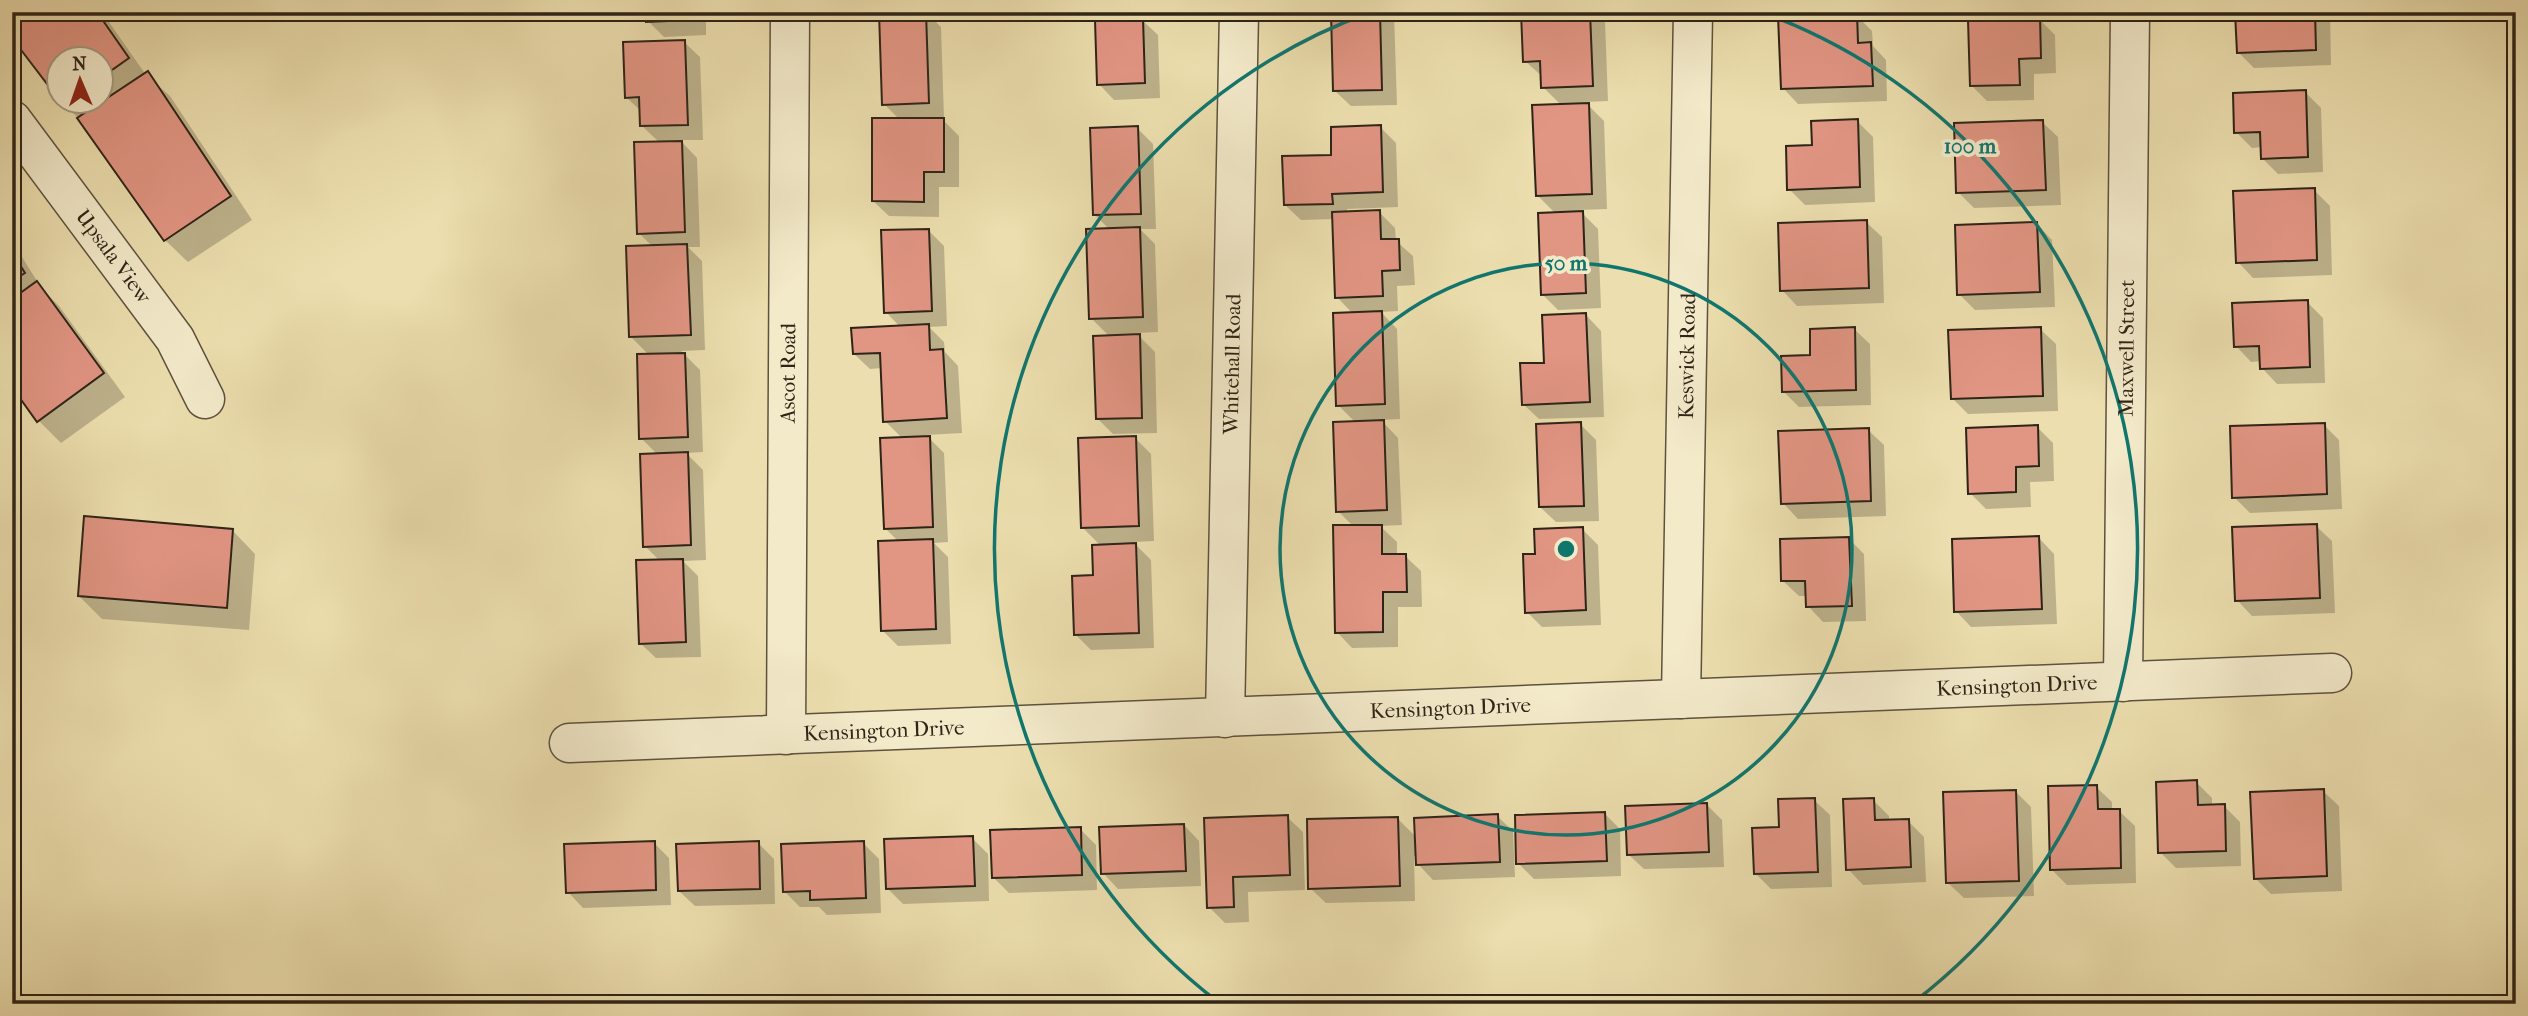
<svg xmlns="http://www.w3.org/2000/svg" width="2528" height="1016" font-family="'IM FELL French Canon',serif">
<rect width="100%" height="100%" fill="#ecdeae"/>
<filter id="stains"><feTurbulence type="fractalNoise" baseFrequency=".00286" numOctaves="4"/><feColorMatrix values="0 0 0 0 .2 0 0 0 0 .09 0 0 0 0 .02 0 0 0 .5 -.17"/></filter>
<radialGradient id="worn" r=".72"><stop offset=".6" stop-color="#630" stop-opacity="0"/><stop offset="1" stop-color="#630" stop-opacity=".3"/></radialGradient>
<g fill="#0003">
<path d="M12,12H102L146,75L170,96L252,220L188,262L165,240L82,122L62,102H102V60Z"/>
<path d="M648,12H706V35L664,37L648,21Z"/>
<path d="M926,12L941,27L944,118H941L959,136V187H939V217L889,216L873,201L900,120L884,104Z"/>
<path d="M1332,12L1394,14L1397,105L1351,106L1335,91Z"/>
<path d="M1523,12H1596L1605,21L1608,101L1585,102L1604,121L1607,209L1579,210L1598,229L1601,308L1558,310L1542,294L1556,214L1537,195L1562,106L1543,87V77L1525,61Z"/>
<path d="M2237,12H2330L2331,65L2254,68L2238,52Z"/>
<path d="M1856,15L1872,31L1873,46L1886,60L1887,101L1798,104L1783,88Z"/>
<path d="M2039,19L2055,35L2056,73L2034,74V100L1987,101L1972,86Z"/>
<path d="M1142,20L1158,35L1160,98L1114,100L1099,84Z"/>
<path d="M684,42L700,57L703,140H680L697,158L700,247H688L702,261L705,350L681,351L700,370L703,452L686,453L703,470L706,560L683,561L698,576L701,657L656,658L640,643L660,561L645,546L658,455L641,438L650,356L631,337L653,247L639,233L660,143L642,126V112L626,97Z"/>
<path d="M2305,92L2321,108L2323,172L2278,174L2262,158V147L2252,148L2236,132Z"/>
<path d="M1857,121L1873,137L1875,202L1805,205L1789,189L1814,147Z"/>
<path d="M2042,122L2058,137L2061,205L1974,208L1958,192Z"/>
<path d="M1380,127L1396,143L1398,207L1347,209V213L1379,212L1395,228L1396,241L1413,256L1415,285L1397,286L1398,311L1381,312L1397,329L1400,419L1381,420L1398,438L1402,525L1380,526L1397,542V556H1405L1421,571L1422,607H1398V647L1352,648L1337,632L1354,527L1338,511L1356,423L1338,405L1353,314L1337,297L1334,219L1301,220L1285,205L1333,157Z"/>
<path d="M1137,128L1153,144L1156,229H1140L1155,244L1158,332L1136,333L1155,352L1157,433L1113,434L1098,419L1110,337L1091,318L1110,230L1094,214Z"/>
<path d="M2314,190L2330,206L2332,275L2253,278L2238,262Z"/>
<path d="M1866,222L1882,237L1884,303L1797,306L1782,290Z"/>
<path d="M2037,224L2052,240L2055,307L1975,310L1959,294Z"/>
<path d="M928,230L944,246L947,326L929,327L944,342L945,352L958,366L962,433L926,435L944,453L948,542L934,543L948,557L951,644L898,646L882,630L899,542L885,528L903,439L885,421L882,368L870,369L854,354L901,328L886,312Z"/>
<path d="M12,241L42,289L59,306L125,397L61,443L38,420L12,384Z"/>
<path d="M2307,302L2323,318L2325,383L2277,384L2262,368V361L2251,362L2236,346Z"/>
<path d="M1586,315L1601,331L1604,417L1539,419L1523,404L1546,364Z"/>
<path d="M1854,329L1870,344L1871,405L1799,407L1784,392L1812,357Z"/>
<path d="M2040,329L2056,344L2058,411L1968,414L1952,398Z"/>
<path d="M1580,424L1596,440L1599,521L1556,522L1540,507Z"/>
<path d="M2324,425L2339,440L2342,509L2250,513L2234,497Z"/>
<path d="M2037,427L2053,443L2054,481L2030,482L2031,507L1986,509L1970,493Z"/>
<path d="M1868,430L1884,445L1886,516L1798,519L1783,503Z"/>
<path d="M1135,438L1151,454L1154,541L1133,542L1151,560L1154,648L1091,650L1076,635L1095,577L1101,546L1083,528Z"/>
<path d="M2316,526L2332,541L2335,613L2252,616L2237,600Z"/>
<path d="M1582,529L1598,545L1601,625L1542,627L1527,612L1537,556Z"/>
<path d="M233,531L255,554L249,630L102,619L79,596Z"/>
<path d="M1848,538L1864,554L1866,621L1823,622L1808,606L1807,596H1799L1783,581Z"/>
<path d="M2039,538L2054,554L2057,624L1971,627L1956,611Z"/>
<path d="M2196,782L2212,798V807L2224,806L2240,822L2241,866L2176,868L2160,852Z"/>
<path d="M2096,787L2112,802V811H2119L2135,826L2136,883L2067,885L2051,869Z"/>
<path d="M2015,791L2031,807L2034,896L1964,898L1948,883Z"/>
<path d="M2323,791L2339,806L2342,891L2271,894L2255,878Z"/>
<path d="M1814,800L1830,815L1832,887L1771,889L1755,873Z"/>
<path d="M1873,800L1889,816V822L1908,821L1924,837L1926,882L1863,885L1848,869Z"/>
<path d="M1707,805L1722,820L1724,867L1644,869L1628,854Z"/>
<path d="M1604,813L1620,829L1621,876L1534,879L1518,863Z"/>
<path d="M1497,816L1513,831L1515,877L1433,880L1418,864L1417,856H1414L1415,901L1326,903L1310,888L1398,819L1416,837Z"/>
<path d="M1287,817L1303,832L1305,890L1248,892L1249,922L1225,923L1209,907L1206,820Z"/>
<path d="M1184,825L1199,841L1201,886L1118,889L1103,873Z"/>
<path d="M1080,829L1096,845L1097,890L1009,893L993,877Z"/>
<path d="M972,838L988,854L989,901L903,904L887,888Z"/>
<path d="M654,843L669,858L671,905L583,908L568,892Z"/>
<path d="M758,843L774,859L775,904L695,906L679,891Z"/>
<path d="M863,843L879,859L881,913L827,915L819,907H800L785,892Z"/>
</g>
<g fill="#e19583" stroke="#2e2417" stroke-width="2">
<path d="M12,12H97L129,58L102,77V60H60V101L12,38Z"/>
<path d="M646,12H691V20L646,22Z"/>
<path d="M879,12H926L929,103L882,105Z"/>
<path d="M1331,12H1380L1382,90L1333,91Z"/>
<path d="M1521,12H1590L1593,86L1541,88L1540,61L1523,62Z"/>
<path d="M2235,12H2315L2316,50L2237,53Z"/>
<path d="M1857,13L1858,43L1871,42L1873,86L1781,89L1778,16Z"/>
<path d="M2040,17L2041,58L2019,59L2020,85L1970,86L1968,20Z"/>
<path d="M1143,18L1145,83L1097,85L1095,20Z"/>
<path d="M685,40L688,125L640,126L639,97L625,98L623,42Z"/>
<path d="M148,71L231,196L164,241L77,118Z"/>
<path d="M2306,90L2308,157L2261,159L2260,132L2234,133L2233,93Z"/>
<path d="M1589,103L1592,194L1536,196L1532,105Z"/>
<path d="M872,118H944V172H924V202L872,201Z"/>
<path d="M1858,119L1860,187L1787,190L1786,146L1812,145L1811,121Z"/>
<path d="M2043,120L2046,190L1956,193L1954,123Z"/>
<path d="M1381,125L1383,192L1332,194L1333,204L1284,205L1282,156L1331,155V127Z"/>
<path d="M1138,126L1141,214L1093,215L1090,128Z"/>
<path d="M682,141L685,232L637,234L634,142Z"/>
<path d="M2315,188L2317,260L2236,263L2233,191Z"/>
<path d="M1380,210L1381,239H1399L1400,270L1382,271L1383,296L1335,298L1332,212Z"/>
<path d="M1583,211L1586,293L1541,295L1538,213Z"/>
<path d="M1867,220L1869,288L1780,291L1778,223Z"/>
<path d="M2037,222L2040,292L1957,295L1955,225Z"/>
<path d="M1140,227L1143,317L1089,319L1086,229Z"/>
<path d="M929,229L932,311L884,313L881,230Z"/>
<path d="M687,244L691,335L629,337L626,246Z"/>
<path d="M12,252L25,273L12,281Z"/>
<path d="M37,281L104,373L37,422L12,387V299Z"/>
<path d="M2308,300L2310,367L2260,369L2259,346L2234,347L2232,303Z"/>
<path d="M1382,311L1385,404L1336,406L1333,313Z"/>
<path d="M1586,313L1590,402L1522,405L1520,363H1544L1542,315Z"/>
<path d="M929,324L930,350L943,349L947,418L883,422L880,353L853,354L851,328Z"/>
<path d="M1855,327L1856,390L1782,392L1781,356L1810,355V329Z"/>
<path d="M2041,327L2043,396L1951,399L1948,330Z"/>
<path d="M1140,334L1142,418L1096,419L1093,336Z"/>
<path d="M685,353L688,437L639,439L637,354Z"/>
<path d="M1384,420L1387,510L1336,512L1333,422Z"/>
<path d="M1581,422L1584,506L1539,507L1536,424Z"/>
<path d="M2325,423L2327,494L2232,498L2230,426Z"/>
<path d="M2038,425L2039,466L2016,467V492L1968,494L1966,428Z"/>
<path d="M1869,428L1871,501L1781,504L1778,431Z"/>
<path d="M930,436L933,527L884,529L880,438Z"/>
<path d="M1136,436L1139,526L1081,528L1078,438Z"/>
<path d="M688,452L691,545L643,547L640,454Z"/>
<path d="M84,516L233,529L227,608L78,596Z"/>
<path d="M2317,524L2320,598L2235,601L2232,527Z"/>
<path d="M1333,525H1382V554H1406L1407,592H1383V632L1335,633Z"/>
<path d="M1583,527L1586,610L1525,613L1523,554H1535L1534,529Z"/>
<path d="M2039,536L2042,609L1954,612L1952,539Z"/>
<path d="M1849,537L1852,606L1806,607L1805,581H1781L1780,539Z"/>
<path d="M933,539L936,629L881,631L878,541Z"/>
<path d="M1136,543L1139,633L1074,635L1072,576L1093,575L1092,545Z"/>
<path d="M683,559L686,642L639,644L636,560Z"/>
<path d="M2197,780L2198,805L2225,804L2226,851L2158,853L2156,782Z"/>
<path d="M2097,785L2098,809H2120L2121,868L2050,870L2048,786Z"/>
<path d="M2324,789L2327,876L2254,879L2250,792Z"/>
<path d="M2016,790L2019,881L1946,883L1943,792Z"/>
<path d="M1815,798L1818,872L1754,874L1752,828L1779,827L1778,799Z"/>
<path d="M1874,798L1875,820L1909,819L1911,867L1846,870L1843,799Z"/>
<path d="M1707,803L1709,852L1627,855L1625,806Z"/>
<path d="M1605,812L1607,861L1516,864L1515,815Z"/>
<path d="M1498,814L1500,862L1416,865L1414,818Z"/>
<path d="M1288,815L1290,875L1233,877L1234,907L1207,908L1204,818Z"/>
<path d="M1398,817L1400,886L1308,889L1307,819Z"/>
<path d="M1184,824L1186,871L1101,874L1099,827Z"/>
<path d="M1081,827L1082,875L992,878L990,830Z"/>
<path d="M973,836L975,886L886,889L884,839Z"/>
<path d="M655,841L656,890L566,893L564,844Z"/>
<path d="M759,841L760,889L678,891L676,844Z"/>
<path d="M864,841L866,898L810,900V891L783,892L781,844Z"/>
</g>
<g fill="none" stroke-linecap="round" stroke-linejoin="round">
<g stroke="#5e523d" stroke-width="41">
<g id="minor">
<path id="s1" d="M12,120L175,339L205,399"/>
<path id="s2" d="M2123,682L2130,12"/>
<path id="s3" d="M1681,699L1693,12"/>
<path id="s4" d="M1225,718L1239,12"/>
<path id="s5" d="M786,735L790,12"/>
<path id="s6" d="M569,743L2332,673"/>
</g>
</g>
<use href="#minor" stroke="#f3eaca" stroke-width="38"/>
</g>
<g fill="none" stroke="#0f766e" stroke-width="3.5">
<circle cx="1566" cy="549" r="286"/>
<path d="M1218 1002A571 571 0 0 1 1371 12M1761 12A571 571 0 0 1 1914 1002"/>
</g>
<g text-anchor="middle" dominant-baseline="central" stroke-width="7" stroke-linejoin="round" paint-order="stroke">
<g font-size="21" fill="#2e2417" stroke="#f3eaca">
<text stroke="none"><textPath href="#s1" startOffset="170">Upsala View</textPath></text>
<text stroke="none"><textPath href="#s2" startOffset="334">Maxwell Street</textPath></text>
<text stroke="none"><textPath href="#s3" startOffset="343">Keswick Road</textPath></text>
<text stroke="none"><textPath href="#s4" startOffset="354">Whitehall Road</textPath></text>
<text stroke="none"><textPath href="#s5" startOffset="362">Ascot Road</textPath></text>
<text stroke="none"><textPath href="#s6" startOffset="1449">Kensington Drive</textPath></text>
<text stroke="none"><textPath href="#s6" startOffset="882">Kensington Drive</textPath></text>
<text stroke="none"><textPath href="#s6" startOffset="315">Kensington Drive</textPath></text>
</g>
</g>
<circle cx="1566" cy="549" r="10" fill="#0f766e" stroke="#f3eaca" stroke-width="3.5"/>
<g font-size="21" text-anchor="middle" font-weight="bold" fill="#0f766e" stroke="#f3eaca" stroke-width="7" stroke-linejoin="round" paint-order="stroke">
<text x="1970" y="153">100 m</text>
<text x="1566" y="270">50 m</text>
</g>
<rect width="2528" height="1016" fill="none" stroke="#ecdeae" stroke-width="42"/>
<rect x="14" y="14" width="2500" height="988" fill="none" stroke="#2e2417" stroke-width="3.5"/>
<rect x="21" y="21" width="2486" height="974" fill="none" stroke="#2e2417" stroke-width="2"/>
<g transform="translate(80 80) rotate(358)"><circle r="33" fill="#f3eaca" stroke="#a49b82" stroke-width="2"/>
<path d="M0-5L12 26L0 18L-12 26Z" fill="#8f2418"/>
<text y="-10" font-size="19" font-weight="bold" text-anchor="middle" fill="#2e2417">N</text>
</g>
<rect width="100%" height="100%" filter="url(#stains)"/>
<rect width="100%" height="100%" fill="url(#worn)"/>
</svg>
